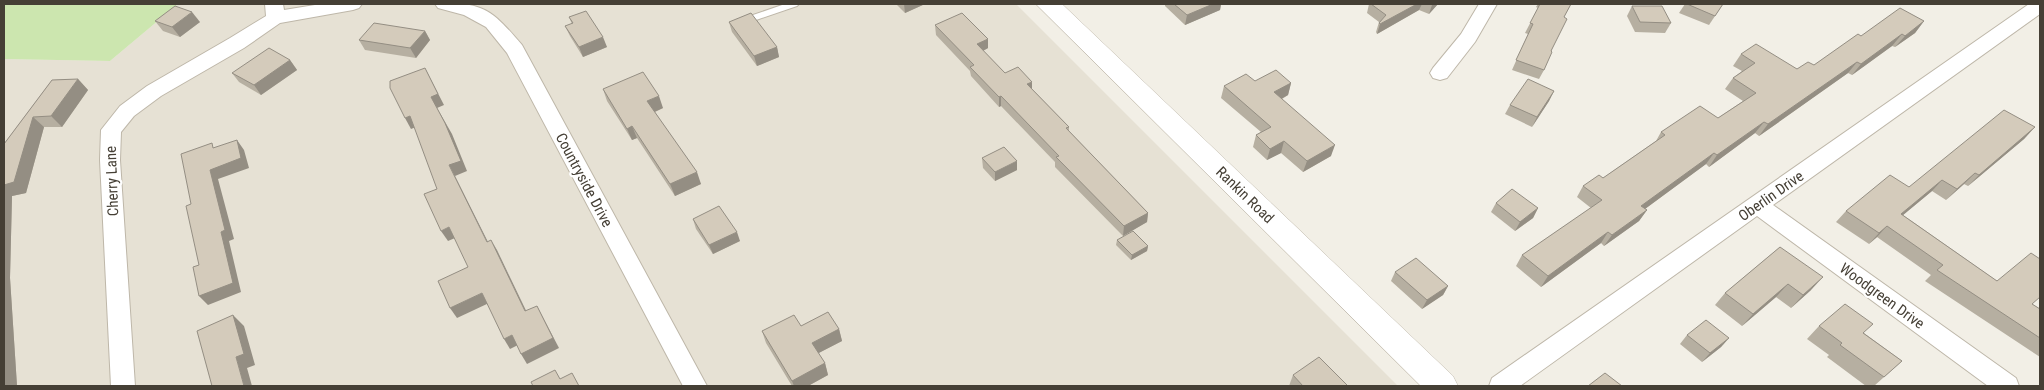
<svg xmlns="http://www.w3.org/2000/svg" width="2044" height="390" font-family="'Roboto Condensed',sans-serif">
<rect width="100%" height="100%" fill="#f2efe6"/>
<path fill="#e6e1d4" d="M178,4H1016L1398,386H4V59L110,61Z"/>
<path fill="#cce6af" d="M4,4H178L110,61L4,59Z"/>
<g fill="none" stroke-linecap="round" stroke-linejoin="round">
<g stroke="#beb7a9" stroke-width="2">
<path id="service" d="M785,4H799L797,6L756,20L751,17L753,15Z"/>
</g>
<g stroke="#beb7a9" stroke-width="2">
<g id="minor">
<path d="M265,4H283L284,10L321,4H362L359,8L353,10L280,23L244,48L161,96L134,116L121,132L120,160L135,386H111L100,160L101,130L120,106L147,86L230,38L266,16Z"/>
<path d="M435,4C483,1 492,10 522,45L707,386H683L507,53L486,27L464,15L438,8Z"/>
<path d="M1479,4H1497L1475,42L1447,78L1440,80L1433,78L1430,73L1433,68L1461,34Z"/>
<path d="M2029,4H2040V14L1773,205L2016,378L2019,386H1988L1757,216L1520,386H1489L1492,378Z"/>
</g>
</g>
<g stroke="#beb7a9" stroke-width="1">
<path id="tertiary" d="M1036,4H1062L1453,376L1458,386H1421Z"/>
</g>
<use href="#service" fill="#fff" fill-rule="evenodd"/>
<use href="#minor" fill="#fff" fill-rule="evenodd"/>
<use href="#tertiary" fill="#fff" fill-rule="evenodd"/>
</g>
<g fill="#b6afa1">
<path d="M896,4H925L905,13Z"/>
<path d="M1165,4H1221L1220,10L1185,25L1165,6Z"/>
<path d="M1369,4H1438L1429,14L1419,10L1377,34L1376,32L1379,22L1367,13Z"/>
<path d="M1538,4H1571L1564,17L1544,70L1539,79L1512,70L1528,34L1525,33L1538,8L1536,7Z"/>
<path d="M1685,4H1723L1709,25L1679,13Z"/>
<path d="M1632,6L1671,23L1665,33L1635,32L1627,16Z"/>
<path d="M569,17L607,47L583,57L570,36L565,26L572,24Z"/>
<path d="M155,21L200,22L180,37L163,31Z"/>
<path d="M1924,21L1915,33L1895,47L1892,46L1852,75L1848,73L1759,136L1755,133L1709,167L1706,164L1645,209L1647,210L1639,221L1604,246L1601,243L1541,287L1516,266L1522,255L1591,208L1577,197L1583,186L1603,178L1656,141L1661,132L1718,118L1743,101L1725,89L1733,78L1742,71L1733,66L1741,54L1797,69L1814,65L1861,36Z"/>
<path d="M729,22L777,47L779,57L757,66L732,32Z"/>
<path d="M935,25L988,39V48L983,51L1005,73L1032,89L1069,127V131L1148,213L1147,222L1123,236L1055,167V162L1001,106L999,107L971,76L970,71L936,35Z"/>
<path d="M425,31L430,40L416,58L365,50L359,40Z"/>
<path d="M290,60L297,70L261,95L239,82L232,73Z"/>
<path d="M78,79L88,90L62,127H44L26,193L12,196L10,278L17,386H4V144L52,80Z"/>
<path d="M1255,81L1291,83L1288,95L1282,99L1331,156L1303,172L1281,153L1267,160L1253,147L1256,135L1261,132L1221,98L1224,86Z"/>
<path d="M603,89L663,108L655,112L701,184L675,196L637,138L632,140L607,101Z"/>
<path d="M1554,91L1549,101L1532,127L1505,114L1510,105Z"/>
<path d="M2035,127L2024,139L1968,186L1964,184L1946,200L1932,191L1903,215L1997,281L2040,309V357L1925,281L1931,275L1877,237L1869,244L1836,222L1846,211L1909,187Z"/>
<path d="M982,158L1017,170L995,181L983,168Z"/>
<path d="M1496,203L1538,208L1533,218L1515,231L1491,212Z"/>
<path d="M693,219L740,241L713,254L696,229Z"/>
<path d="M1117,240L1148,246L1147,251L1131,260L1116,245Z"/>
<path d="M1780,247L1811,290L1791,308L1776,297L1742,326L1715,305L1725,293Z"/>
<path d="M1395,272L1448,286L1443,295L1422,309L1391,281Z"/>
<path d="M801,326L839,329L842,341L818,353L825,363L828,375L808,386H792L766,343L762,331Z"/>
<path d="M1819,326L1864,333L1902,361L1874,386H1866L1827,357L1829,355L1807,339Z"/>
<path d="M1687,335L1729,338L1721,347L1702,362L1680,344Z"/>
<path d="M1293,375L1348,386H1289Z"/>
</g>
<g fill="#948e83">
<path d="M904,4H925L905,13Z"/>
<path d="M1213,4H1221L1220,10L1185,25L1187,15Z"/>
<path d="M1417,4H1422L1419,10L1377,34L1380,24Z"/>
<path d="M1433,4H1438L1429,14L1432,5Z"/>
<path d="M192,12L200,22L180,37L172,27Z"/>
<path d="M1924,21L1915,33L1895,47L1905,36Z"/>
<path d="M425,31L430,40L416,58L410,48Z"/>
<path d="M1902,34L1892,46L1852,75L1861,64Z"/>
<path d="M603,37L607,47L583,57L579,47Z"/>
<path d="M988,39V48L977,54V44Z"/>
<path d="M777,47L779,57L757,66L754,56Z"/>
<path d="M290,60L297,70L261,95L254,85Z"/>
<path d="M1857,62L1848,73L1759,136L1768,124Z"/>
<path d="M425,68L444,105L437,108L452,134L467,171L455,176L493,252L487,242L449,165L431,97Z"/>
<path d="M78,79L88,90L62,127L51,116Z"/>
<path d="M1032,82V91L1027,84Z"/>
<path d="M1291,83L1288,95L1272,104L1274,92Z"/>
<path d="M1554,91L1549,101L1532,127L1537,117Z"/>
<path d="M659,96L663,108L652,113L647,101Z"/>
<path d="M1001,96V106L999,107V97Z"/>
<path d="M410,116L416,127L411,129L405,118Z"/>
<path d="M33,117L44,127L26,193L12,196L10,278L17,386H4V185Z"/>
<path d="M1764,122L1755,133L1709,167L1717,155Z"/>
<path d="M632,126L637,138L632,140L627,129Z"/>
<path d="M2035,127L2024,139L1968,186L1979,175Z"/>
<path d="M237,140L244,150L249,168L218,179L234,239L229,241L241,292L208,305L199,296L221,232L210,170Z"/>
<path d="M1284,141L1281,153L1267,160L1270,149Z"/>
<path d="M1335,145L1331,156L1303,172L1307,161Z"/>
<path d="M1714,153L1706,164L1634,217L1641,206Z"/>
<path d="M1017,161V170L995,181V172Z"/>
<path d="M697,172L701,184L675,196L670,184Z"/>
<path d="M1975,173L1964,184L1946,200L1957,189Z"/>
<path d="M1942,180L1932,191L1891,225L1901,214Z"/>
<path d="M1538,208L1533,218L1515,231L1520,222Z"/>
<path d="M1647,210L1639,221L1604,246L1612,235Z"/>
<path d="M1148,213L1147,222L1123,236L1124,226Z"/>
<path d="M1887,226L1877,237L1869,244L1879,233Z"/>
<path d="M449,227L455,238L448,241L441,231Z"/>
<path d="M737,232L740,241L713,254L709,245Z"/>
<path d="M1608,232L1601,243L1541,287L1548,276Z"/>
<path d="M491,240L497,250L531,321L525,311Z"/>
<path d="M1148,246L1147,251L1131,260L1132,255Z"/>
<path d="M1823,277L1811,290L1791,308L1803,295Z"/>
<path d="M1788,284L1776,297L1742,326L1753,314Z"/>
<path d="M1448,286L1443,295L1422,309L1427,300Z"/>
<path d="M482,293L489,303L457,318L450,308Z"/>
<path d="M537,306L559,348L527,364L521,354Z"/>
<path d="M233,315L244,326L255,365L247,368L252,386H244L236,357Z"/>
<path d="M839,329L842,341L815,355L812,343Z"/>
<path d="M512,335L518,345L510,349L504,339Z"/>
<path d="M1729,338L1721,347L1702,362L1710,353Z"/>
<path d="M825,363L828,375L808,386H794L792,381Z"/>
</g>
<g fill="#d4cbbb" stroke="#948e83">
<path d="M1174,4H1213L1187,15Z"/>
<path d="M1371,4H1417L1380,24L1379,23L1386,15Z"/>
<path d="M1540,4H1571L1564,17L1567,19L1551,51L1552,52L1544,70L1516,60L1533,24L1530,23Z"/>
<path d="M1687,4H1723L1715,16Z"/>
<path d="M175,6L192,12L172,27L155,21Z"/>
<path d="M1632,6H1662L1671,23L1640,22Z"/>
<path d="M1900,8L1924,21L1905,36L1902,34L1861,64L1857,62L1768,124L1764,122L1717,155L1714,153L1641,206L1647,210L1612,235L1608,232L1548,276L1522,255L1602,200L1583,186L1599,175L1603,178L1665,135L1661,132L1700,106L1718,118L1756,93L1733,78L1755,63L1741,54L1756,44L1797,69L1808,62L1814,65L1858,34L1861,36Z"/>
<path d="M586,11L603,37L579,47L565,26L573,23L569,17Z"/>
<path d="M751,13L777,47L754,56L729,22Z"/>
<path d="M962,13L988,39L977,44L1005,73L1018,67L1032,82L1027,84L1069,127L1066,128L1148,213L1124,226L1056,157L1059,156L1001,96L999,97L970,67L974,65L935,25Z"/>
<path d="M374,23L425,31L410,48L359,40Z"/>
<path d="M269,48L290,60L254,85L232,73Z"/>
<path d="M425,68L438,94L431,97L445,123L461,161L449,165L487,242L491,240L525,311L537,306L553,338L521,354L512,335L504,339L482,293L450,308L438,281L468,267L449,227L441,231L424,194L437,189L410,116L405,118L390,88V81Z"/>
<path d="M1276,70L1291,83L1274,92L1335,145L1307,161L1284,141L1270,149L1256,135L1271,127L1224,86L1246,74L1255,81Z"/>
<path d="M643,72L659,96L647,101L697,172L670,184L632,126L627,129L603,89Z"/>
<path d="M78,79L51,116L33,117L14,182L4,185V144L52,80Z"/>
<path d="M1528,79L1554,91L1537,117L1510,105Z"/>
<path d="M2004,110L2035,127L1979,175L1975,173L1957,189L1942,180L1901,214L1997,281L2031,253L2040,259V297L2032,304L2040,309V338L1937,270L1943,265L1887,226L1879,233L1846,211L1890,175L1909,187Z"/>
<path d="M237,140L241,158L210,170L225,230L221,232L233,283L199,296L193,267L199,265L186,206L191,204L181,154L212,143L213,148Z"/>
<path d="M1004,147L1017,161L995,172L982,158Z"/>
<path d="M1512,189L1538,208L1520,222L1496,203Z"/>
<path d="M719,206L737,232L709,245L693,219Z"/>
<path d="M1133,231L1148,246L1132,255L1117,240Z"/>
<path d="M1780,247L1823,277L1803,295L1788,284L1753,314L1725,293Z"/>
<path d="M1416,258L1448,286L1427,300L1395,272Z"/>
<path d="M1845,304L1873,324L1863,333L1902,361L1884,377L1840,345L1842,343L1819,326Z"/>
<path d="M828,312L839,329L812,343L825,363L792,381L762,331L794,315L801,326Z"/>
<path d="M233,315L244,354L236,357L244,386H212L197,331Z"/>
<path d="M1706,320L1729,338L1710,353L1687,335Z"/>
<path d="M1319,357L1348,386H1303L1293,375Z"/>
<path d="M555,370L560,379L572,373L579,386H533L531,382Z"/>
<path d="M1605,373L1622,386H1588Z"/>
</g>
<g text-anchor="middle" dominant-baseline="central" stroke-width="4.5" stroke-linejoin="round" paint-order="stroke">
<g font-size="15" fill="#453f35" stroke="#fff">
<text transform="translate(584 180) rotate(62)">Countryside Drive</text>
<text transform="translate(112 181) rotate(-92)">Cherry Lane</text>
<text transform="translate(1245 195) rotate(44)">Rankin Road</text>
<text transform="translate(1771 196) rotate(-35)">Oberlin Drive</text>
<text transform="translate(1882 296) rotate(36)">Woodgreen Drive</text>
</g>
</g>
<rect width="2044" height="390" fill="none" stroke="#453f35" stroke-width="10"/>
</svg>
